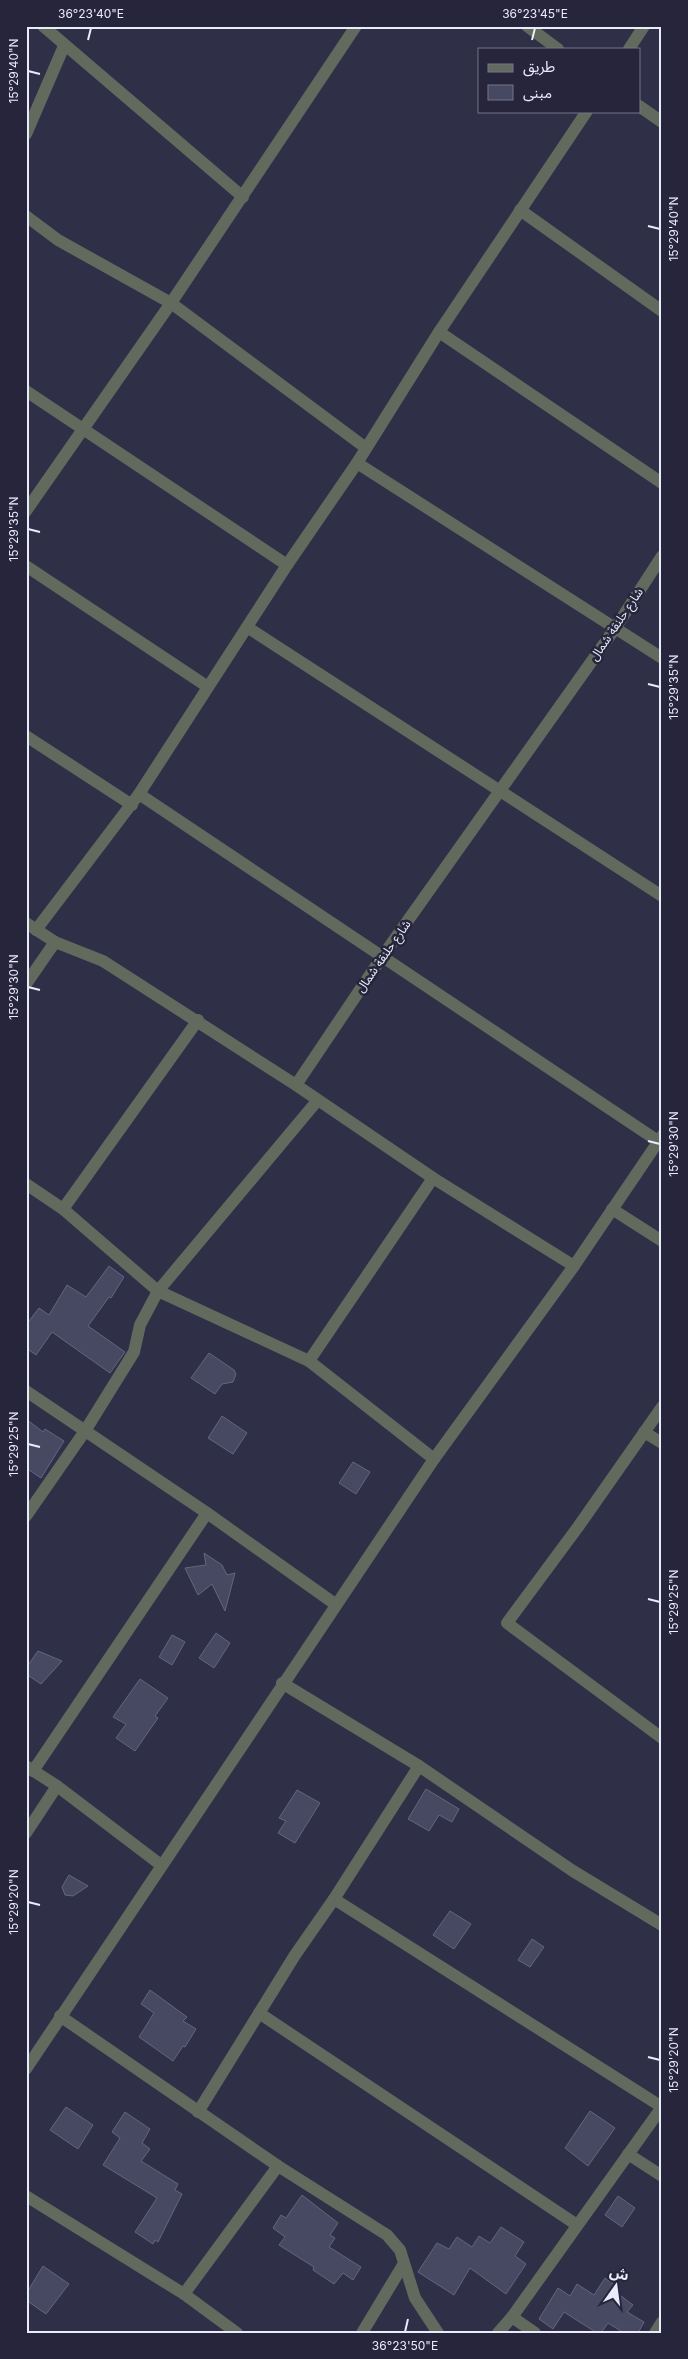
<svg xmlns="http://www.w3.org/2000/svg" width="688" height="2359" font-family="Inter,'Noto Sans Arabic',sans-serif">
<rect width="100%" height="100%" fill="#2f2f47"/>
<g fill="#474861" stroke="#646580">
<path d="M109,1266L124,1277L111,1298L109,1297L88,1326L125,1352L110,1373L52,1332L36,1355L26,1348V1325L39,1308L49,1315L67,1285L86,1297Z"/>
<path d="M209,1353L234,1370L236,1374L233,1382L222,1384L215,1394L191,1378Z"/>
<path d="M222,1416L247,1433L233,1454L208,1438Z"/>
<path d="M26,1419L43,1432L45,1429L64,1441L41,1478L26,1468Z"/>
<path d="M353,1462L370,1472L356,1494L339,1483Z"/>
<path d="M204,1553L222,1565L227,1575L235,1573L225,1611L212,1584L198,1595L185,1568L206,1565Z"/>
<path d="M216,1633L230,1643L214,1668L199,1658Z"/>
<path d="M172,1635L185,1642L172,1665L159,1657Z"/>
<path d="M38,1651L62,1661L41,1684L26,1674V1668Z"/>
<path d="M140,1679L168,1698L155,1716L158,1718L135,1751L116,1738L126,1724L113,1717Z"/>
<path d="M426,1789L459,1809L452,1822L439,1815L429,1831L408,1819Z"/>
<path d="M297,1790L320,1803L295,1843L278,1833L286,1821L279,1818Z"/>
<path d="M69,1875L88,1886L73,1896L65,1895L62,1887Z"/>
<path d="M450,1911L471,1924L454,1949L433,1935Z"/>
<path d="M532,1939L544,1947L530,1967L518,1960Z"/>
<path d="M150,1990L187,2017L183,2021L196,2029L185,2047L183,2046L173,2061L139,2037L154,2013L141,2004Z"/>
<path d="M66,2107L93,2125L78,2149L50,2130Z"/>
<path d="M590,2111L615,2128L588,2166L565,2148Z"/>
<path d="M125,2112L150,2129L142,2143L150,2149L141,2161L178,2184L175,2190L182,2194L158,2242L155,2240L153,2244L135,2232L157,2198L103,2165L120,2138L112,2132Z"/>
<path d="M302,2195L338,2223L330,2235L335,2238L329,2247L361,2267L353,2280L343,2273L334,2284L313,2270L314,2267L279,2245L285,2237L273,2228L281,2215L286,2218Z"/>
<path d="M618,2196L635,2208L622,2227L605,2215Z"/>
<path d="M501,2227L524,2242L515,2256L526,2264L506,2294L470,2268L454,2295L418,2272L437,2243L449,2249L457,2237L472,2247L479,2236L490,2243Z"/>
<path d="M43,2266L69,2284L46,2314L26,2300V2294Z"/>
<path d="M605,2278L620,2289L617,2293L633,2305L627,2312L644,2322L638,2333H624L608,2323L601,2333H597L564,2312L553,2329L539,2319L558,2288L570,2296L577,2284L594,2295Z"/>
</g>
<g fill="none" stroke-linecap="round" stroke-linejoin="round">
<g stroke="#62695d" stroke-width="12">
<path d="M43,26L243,197"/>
<path d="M527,26L558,49"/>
<path d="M629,49L644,26"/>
<path d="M639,106L662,122"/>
<path d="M26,134L64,46"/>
<path d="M520,210L662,311"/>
<path d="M26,216L58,240L171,303L366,448"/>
<path d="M439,332L662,483"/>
<path d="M26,391L287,565"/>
<path d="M357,463L662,658"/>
<path d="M26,511L171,303L356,26"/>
<path d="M26,566L208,687"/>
<path d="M247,627L662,896"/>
<path d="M26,736L132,805"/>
<path d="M139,794L658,1141"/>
<path d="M26,923L55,942"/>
<path d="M36,930L139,794L287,565L357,463L439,332L587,111"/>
<path d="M26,984L55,942L103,961L296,1085L382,957L616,627L662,556"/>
<path d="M296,1085L433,1178L574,1266"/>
<path d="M26,1184L63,1209L158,1291L309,1361L434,1459"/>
<path d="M63,1209L198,1020"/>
<path d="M612,1209L662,1241"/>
<path d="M309,1361L433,1178"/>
<path d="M26,1391L207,1513L335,1604"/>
<path d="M662,1407L578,1527L507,1623L662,1738"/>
<path d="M644,1432L662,1443"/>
<path d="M26,1516L85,1431L134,1352L140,1325L158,1291L317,1101"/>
<path d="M282,1683L419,1766L573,1871L662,1925"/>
<path d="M26,1766L57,1786L161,1865"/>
<path d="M33,1771L207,1513"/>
<path d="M26,1833L57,1786"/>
<path d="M334,1899L662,2107"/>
<path d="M259,2013L577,2225"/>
<path d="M60,2016L278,2166L387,2235L400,2250L415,2298L438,2333"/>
<path d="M26,2069L434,1459L574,1266L662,1136"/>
<path d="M198,2112L295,1955L334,1899L419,1766"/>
<path d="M628,2154L662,2176"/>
<path d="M26,2196L184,2294L237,2333"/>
<path d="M184,2294L278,2166"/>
<path d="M512,2317L535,2333"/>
<path d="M362,2333L403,2265"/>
<path d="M498,2333L512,2317L662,2107"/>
<path d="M655,2333L662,2322"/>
</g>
</g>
<path fill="none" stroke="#eaebfb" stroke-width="2" d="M88,40L91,28M532,40L535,28M28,71L40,74M648,226L660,229M28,529L40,532M648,684L660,687M28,987L40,990M648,1141L660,1144M28,1444L40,1447M648,1599L660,1602M28,1902L40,1905M648,2057L660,2060M405,2332L408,2319"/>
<g text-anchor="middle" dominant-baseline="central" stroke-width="5" stroke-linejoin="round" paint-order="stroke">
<g font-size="12" fill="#eaebfb" stroke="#26253c">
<text transform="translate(616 624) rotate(-56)">شارع حلنقة شمال</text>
<text transform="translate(383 956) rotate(-55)">شارع حلنقة شمال</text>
</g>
</g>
<rect width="688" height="2359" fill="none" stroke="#26253c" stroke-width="55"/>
<rect x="478" y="48" width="162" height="65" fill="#26253c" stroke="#747488"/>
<rect x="488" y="64" width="25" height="8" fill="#62695d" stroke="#747488"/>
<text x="523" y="72" font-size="15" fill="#eaebfb">طريق</text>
<rect x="488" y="85" width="25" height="15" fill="#474861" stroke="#747488"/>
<text x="523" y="98" font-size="15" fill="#eaebfb">مبنى</text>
<g transform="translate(616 2286) rotate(14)" stroke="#26253c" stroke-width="4" paint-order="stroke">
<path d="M0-4L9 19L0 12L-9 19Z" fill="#eaebfb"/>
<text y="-8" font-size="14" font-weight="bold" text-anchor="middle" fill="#eaebfb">ش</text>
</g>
<rect x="28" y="28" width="632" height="2304" fill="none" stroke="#eaebfb" stroke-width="2"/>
<g font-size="12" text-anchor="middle" fill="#eaebfb">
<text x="91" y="18">36°23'40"E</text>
<text x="535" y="18">36°23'45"E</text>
<text transform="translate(14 71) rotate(-90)" y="4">15°29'40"N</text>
<text transform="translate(674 229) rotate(-90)" y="4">15°29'40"N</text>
<text transform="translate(14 529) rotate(-90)" y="4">15°29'35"N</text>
<text transform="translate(674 687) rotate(-90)" y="4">15°29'35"N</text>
<text transform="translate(14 987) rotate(-90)" y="4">15°29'30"N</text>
<text transform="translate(674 1144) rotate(-90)" y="4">15°29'30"N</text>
<text transform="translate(14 1444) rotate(-90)" y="4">15°29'25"N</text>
<text transform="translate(674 1602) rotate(-90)" y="4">15°29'25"N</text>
<text transform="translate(14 1902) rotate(-90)" y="4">15°29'20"N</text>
<text transform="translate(674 2060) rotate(-90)" y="4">15°29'20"N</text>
<text x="405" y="2350">36°23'50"E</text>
</g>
</svg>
